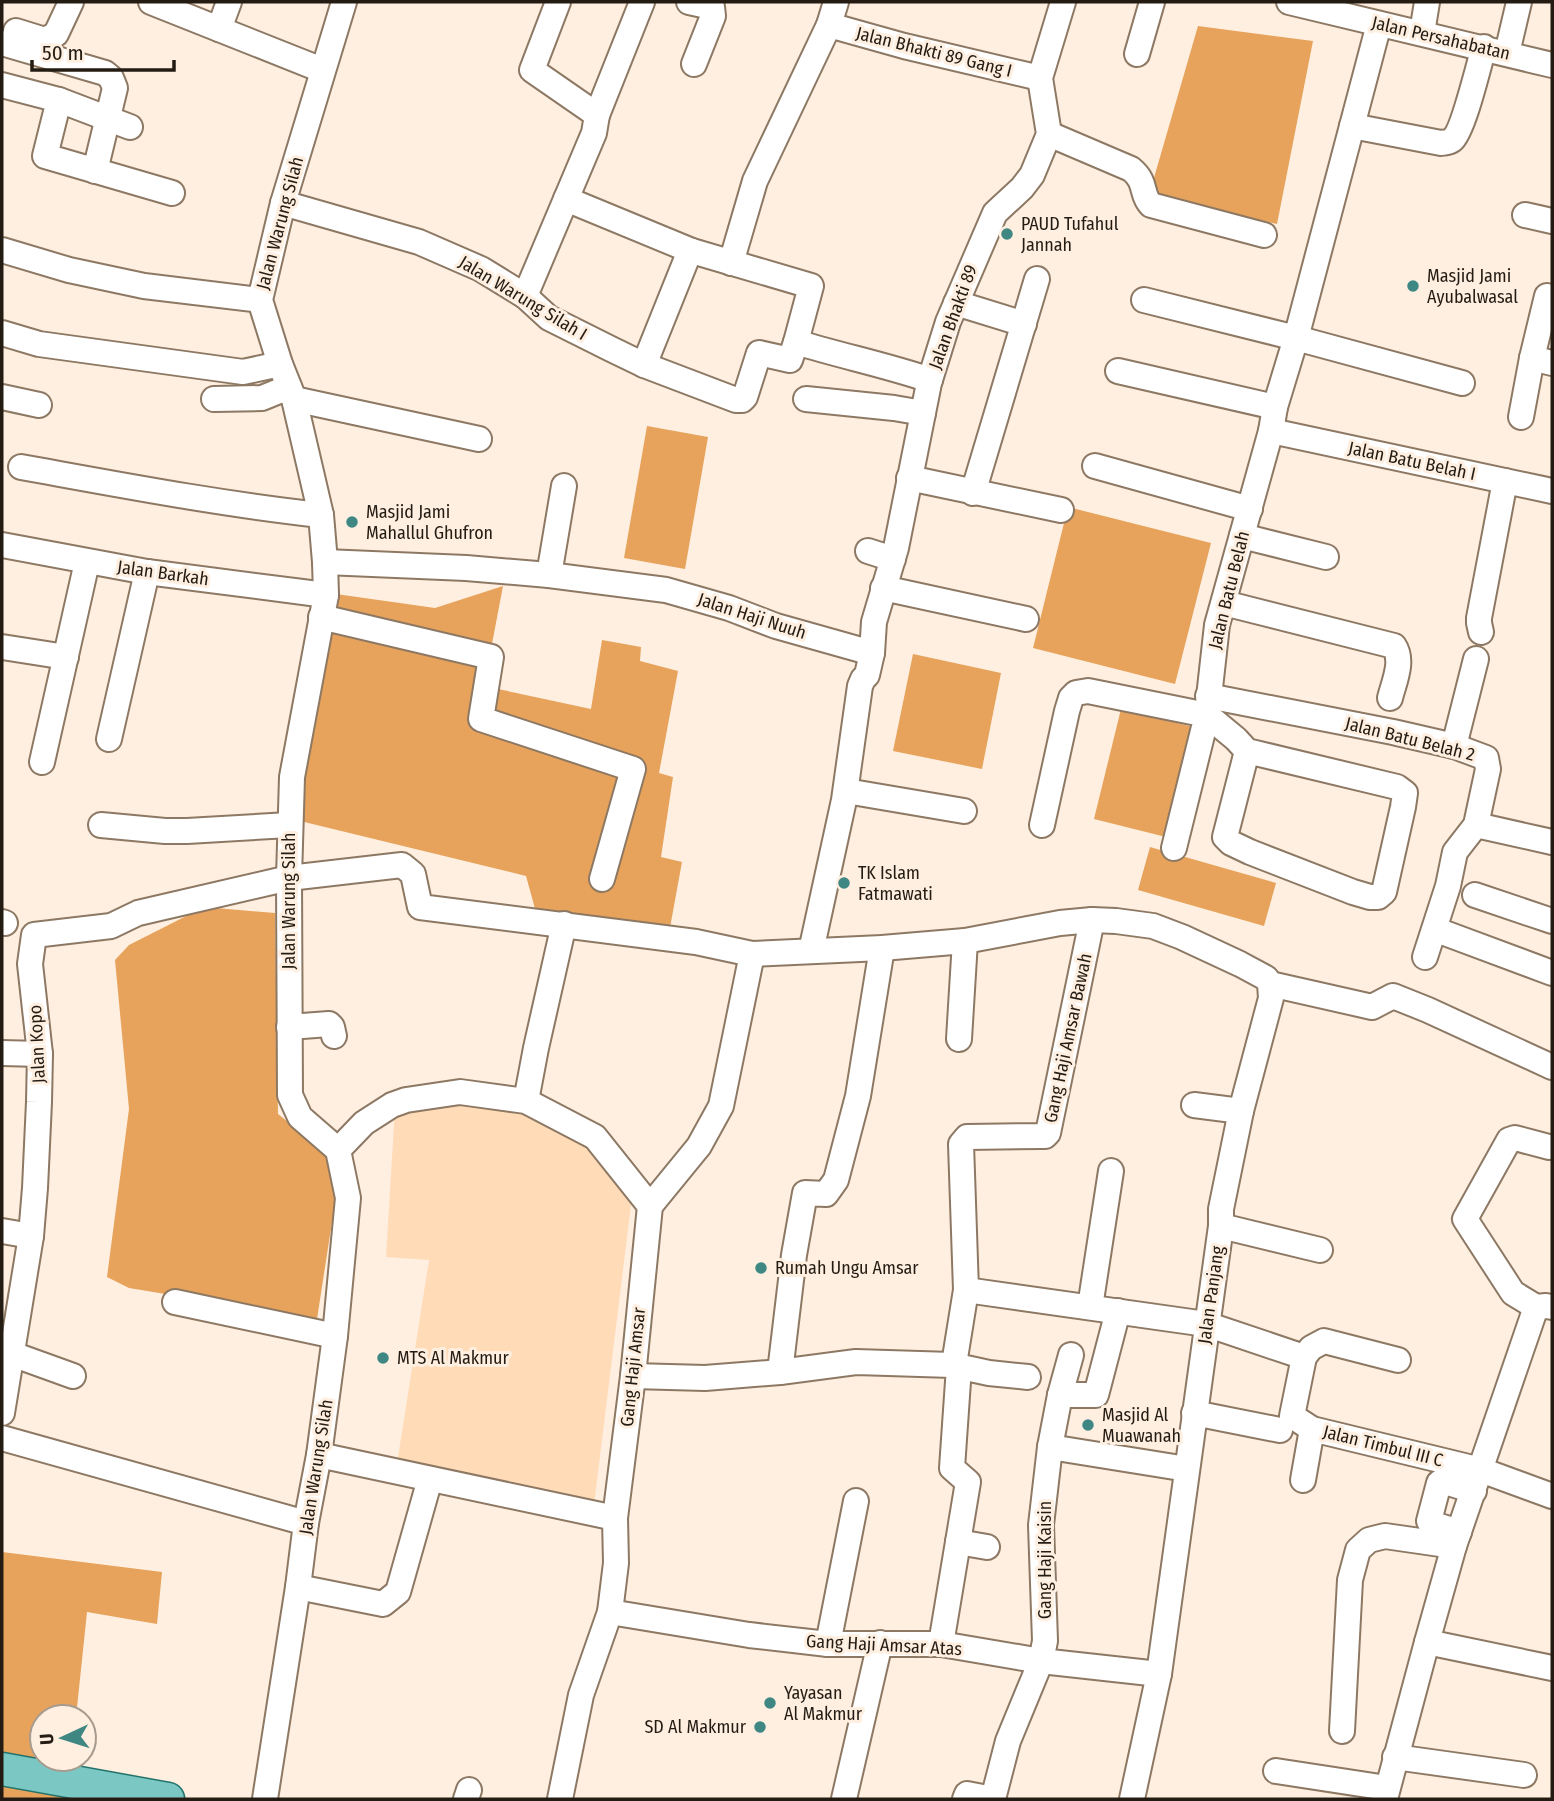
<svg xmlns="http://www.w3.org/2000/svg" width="1554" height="1801" font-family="'Fira Sans Condensed',sans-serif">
<rect width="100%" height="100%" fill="#feefe1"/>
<path fill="#ffdbb8" d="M453,1102L497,1106L548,1117L577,1133L627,1180L631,1205L593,1513L396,1470L429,1260L386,1257L395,1108Z"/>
<g fill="#e7a35b">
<path d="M1198,26L1313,41L1277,224L1149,195Z"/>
<path d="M647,426L708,437L685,569L624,558Z"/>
<path d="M1068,507L1211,543L1175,684L1033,648Z"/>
<path d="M503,586L484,686L591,709L602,640L641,647L640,661L678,671L659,773L673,777L661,857L682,862L669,933L537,916L526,876L296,820L336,594L435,608Z"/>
<path d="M913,654L1001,673L982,769L893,751Z"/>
<path d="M1121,709L1193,727L1166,837L1094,819Z"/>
<path d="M1150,847L1276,883L1264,926L1138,890Z"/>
<path d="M204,907L275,913L278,1114L341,1164L317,1319L129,1288L107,1277L129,1109L115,960L129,945Z"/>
<path d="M2,1552L162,1572L157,1624L87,1612L76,1717H42V1759H71L67,1799H2Z"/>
</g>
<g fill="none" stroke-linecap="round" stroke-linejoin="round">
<g stroke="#8d7863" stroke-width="28">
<g id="minor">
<path d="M151,2L322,70"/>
<path d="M689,2L712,7L713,16L694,64"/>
<path d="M1289,2L1552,65"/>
<path d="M829,25L904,46L1040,78"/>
<path d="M219,29L229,2"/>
<path d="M16,31L45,40L56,34L71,2"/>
<path d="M1422,33L1427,2"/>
<path d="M2,43L105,73L111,78L115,88L95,171"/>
<path d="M1507,53L1519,2"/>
<path d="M1137,54L1152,2"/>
<path d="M2,85L59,100L45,156L172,193"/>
<path d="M59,100L130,127"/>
<path d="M597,115L642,2"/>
<path d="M1352,126L1441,143C1445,142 1448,143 1452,140C1463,132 1479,64 1484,47"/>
<path d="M1049,134L1131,169C1148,183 1140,194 1151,205L1264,235"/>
<path d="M566,199L692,251L811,286L796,342C841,356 886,365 930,380"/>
<path d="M283,203L419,242L481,269L525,296L549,318L611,349L644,365L736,400H742L745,397L759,353L790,360L796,342"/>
<path d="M1525,215L1552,221"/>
<path d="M2,250L69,270L144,286L260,300"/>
<path d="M731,263L755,181L829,25L836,2"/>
<path d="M525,296L594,133L597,115L532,70L558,2"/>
<path d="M1144,300L1296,338L1462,383"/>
<path d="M956,303L1024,324"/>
<path d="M2,333L39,344L243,372L280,364"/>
<path d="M1532,358L1552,363"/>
<path d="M644,365L687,258L692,251"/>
<path d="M1118,371L1275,407"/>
<path d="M2,397L39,405"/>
<path d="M214,399L262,398L289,387"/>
<path d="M294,399L479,439"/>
<path d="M806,399L894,408L923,413"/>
<path d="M1521,417L1532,358L1547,296"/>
<path d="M1271,431L1552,491"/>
<path d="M1095,466L1250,509"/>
<path d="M21,467C121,485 220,504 321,515"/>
<path d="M909,478L1061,510"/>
<path d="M973,493L1037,279"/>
<path d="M1242,536L1326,557"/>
<path d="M2,545L147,572L326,595"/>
<path d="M868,551L893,559"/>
<path d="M325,562L466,568L549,575L666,590L729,608L776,626L872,653"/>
<path d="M549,575L564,486"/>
<path d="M883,588L1026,619"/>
<path d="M1224,603L1394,646C1404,661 1394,682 1390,698"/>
<path d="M321,617L491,657L481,719L633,769L602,879"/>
<path d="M1481,632L1479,623V618L1505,481"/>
<path d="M2,647L66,657"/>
<path d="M1208,696L1393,732L1454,746L1486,758L1488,769L1476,825L1455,852L1448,886L1425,957"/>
<path d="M109,739L147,572"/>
<path d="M1454,746L1476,659"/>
<path d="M1247,751L1225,837L1231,843L1250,852L1353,892L1370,897H1378L1384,892L1403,807L1405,793L1397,787L1247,751L1236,739L1207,715L1217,625L1271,431L1275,407L1296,338L1379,24"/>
<path d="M42,762L87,562"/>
<path d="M846,791L964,811"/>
<path d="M101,825L165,831H187L289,825"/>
<path d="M1042,825L1067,711L1071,698L1076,693L1088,691L1207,715L1174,848"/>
<path d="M1476,825L1552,842"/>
<path d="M1475,895L1552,921"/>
<path d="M2,922L5,923"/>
<path d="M1442,932L1552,973"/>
<path d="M811,951L844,800L860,686L863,679L867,675L872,653L874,622L896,548L929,383L948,322L995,213L1022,188L1032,175L1049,134L1040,78L1063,2"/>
<path d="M1270,984L1372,1007L1393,996L1428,1010L1552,1067"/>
<path d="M289,1027L329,1024L332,1027L334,1036"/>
<path d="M959,1039L965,941"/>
<path d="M2,1053L40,1054"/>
<path d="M526,1101L536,1048L564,924"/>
<path d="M1194,1105L1241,1111"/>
<path d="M1549,1147L1515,1138L1509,1140L1465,1219L1513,1293L1536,1307L1546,1306L1552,1307"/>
<path d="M338,1150L364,1123L392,1105L406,1100L460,1092L526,1101L595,1137L650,1206"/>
<path d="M1221,1226L1320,1250"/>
<path d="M2,1231L31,1236"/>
<path d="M966,1290L1206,1324L1304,1357L1292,1416L1312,1429L1481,1470L1552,1496"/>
<path d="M175,1302L335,1336"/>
<path d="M1090,1307L1111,1171"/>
<path d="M12,1354L73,1376"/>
<path d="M1304,1357L1311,1348L1324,1341L1398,1360"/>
<path d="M952,1365L989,1373L1028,1377"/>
<path d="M780,1372L794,1255L805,1193L826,1194L836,1180L858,1096L882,948"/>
<path d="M633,1376L705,1378L780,1372L856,1362L952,1365L955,1358L966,1290L961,1144L967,1137L1041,1136H1045L1048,1133L1092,920"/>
<path d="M1060,1395H1096L1118,1311"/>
<path d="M2,1413L31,1236L35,1188L39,1102L40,1054L30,964L34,935L111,926L138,913L289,878L402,865L413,874L420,907L696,942L752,954L882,948L965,941L1060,923L1092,920L1116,921L1153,926L1182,937L1240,964L1266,978L1270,984L1271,998L1241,1111L1221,1209V1226L1159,1674L1132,1799"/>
<path d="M1194,1413L1280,1430"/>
<path d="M2,1438L306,1523"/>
<path d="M1050,1447L1187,1469"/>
<path d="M319,1455L615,1518"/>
<path d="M1303,1480L1312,1429"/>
<path d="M1459,1532L1430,1523L1429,1521L1439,1483L1442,1481L1474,1491"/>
<path d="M958,1542L987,1547"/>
<path d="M298,1587L383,1604L398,1592L430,1479"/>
<path d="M610,1612L749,1635L828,1644H941L1041,1661L1159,1674"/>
<path d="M1427,1642L1552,1668"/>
<path d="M828,1644L856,1501"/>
<path d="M941,1644L968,1482L952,1468L959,1367"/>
<path d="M1342,1731L1350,1580L1358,1550L1369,1540L1385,1536L1454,1546"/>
<path d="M1395,1757L1524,1775"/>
<path d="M1276,1771L1387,1788"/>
<path d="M265,1799L298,1587L306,1523L319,1455L335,1336L348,1198L338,1150L300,1117L290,1095L289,878L292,777L326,595L325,562L321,515L294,399L280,364L260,300L283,203L344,2"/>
<path d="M466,1799L469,1790"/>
<path d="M560,1799L581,1695L610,1612L616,1563L615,1518L633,1376L650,1206L699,1146L721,1106L752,954"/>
<path d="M844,1799L880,1643"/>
<path d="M965,1799L967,1794L993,1799"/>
<path d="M993,1799L1008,1741L1041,1661L1045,1641L1041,1525L1050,1447L1060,1395L1071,1355"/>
<path d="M1385,1799L1427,1642L1454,1546L1536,1307"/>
</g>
</g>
<g stroke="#23736b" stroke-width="35">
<path id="major" d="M2,1769L168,1799"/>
</g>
<use href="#minor" stroke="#fff" stroke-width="24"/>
<use href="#major" stroke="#7ac7c3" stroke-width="32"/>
</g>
<g fill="#3f8782" stroke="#feefe1" stroke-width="2.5">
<circle cx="1007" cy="234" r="7"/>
<circle cx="1413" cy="286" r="7"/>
<circle cx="352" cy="522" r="7"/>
<circle cx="844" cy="883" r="7"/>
<circle cx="761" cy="1268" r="7"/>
<circle cx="383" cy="1358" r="7"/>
<circle cx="1088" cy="1425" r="7"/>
<circle cx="770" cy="1703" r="7"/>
<circle cx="760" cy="1727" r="7"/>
</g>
<g text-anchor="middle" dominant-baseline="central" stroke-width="6" stroke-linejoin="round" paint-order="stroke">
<g font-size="18" fill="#241c13" stroke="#feefe1">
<text transform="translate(1441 38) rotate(13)">Jalan Persahabatan</text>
<text transform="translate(934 52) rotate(14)">Jalan Bhakti 89 Gang I</text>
<text transform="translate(280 223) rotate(-75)">Jalan Warung Silah</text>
<text transform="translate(523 298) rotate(31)">Jalan Warung Silah I</text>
<text transform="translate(953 317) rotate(-70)">Jalan Bhakti 89</text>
<text transform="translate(1412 461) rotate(12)">Jalan Batu Belah I</text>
<text transform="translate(163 573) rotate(8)">Jalan Barkah</text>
<text transform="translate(1229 590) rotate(-76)">Jalan Batu Belah</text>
<text transform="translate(752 616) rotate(18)">Jalan Haji Nuuh</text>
<text transform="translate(1410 739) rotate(14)">Jalan Batu Belah 2</text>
<text transform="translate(289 901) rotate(-90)">Jalan Warung Silah</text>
<text transform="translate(1068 1038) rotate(-78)">Gang Haji Amsar Bawah</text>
<text transform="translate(37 1044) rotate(-93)">Jalan Kopo</text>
<text transform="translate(1211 1295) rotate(-82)">Jalan Panjang</text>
<text transform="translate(633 1367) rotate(-84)">Gang Haji Amsar</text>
<text transform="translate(1383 1446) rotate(14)">Jalan Timbul III C</text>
<text transform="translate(316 1467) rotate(-81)">Jalan Warung Silah</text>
<text transform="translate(1045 1560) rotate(-90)">Gang Haji Kaisin</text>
<text transform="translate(884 1645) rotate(3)">Gang Haji Amsar Atas</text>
</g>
<g font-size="18" fill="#241c13" stroke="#feefe1" text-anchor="start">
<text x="1021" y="224">PAUD Tufahul<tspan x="1021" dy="21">Jannah</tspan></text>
<text x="1427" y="276">Masjid Jami<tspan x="1427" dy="21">Ayubalwasal</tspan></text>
<text x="366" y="512">Masjid Jami<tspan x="366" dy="21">Mahallul Ghufron</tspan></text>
<text x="858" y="873">TK Islam<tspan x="858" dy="21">Fatmawati</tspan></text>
<text x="775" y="1268">Rumah Ungu Amsar</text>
<text x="397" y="1358">MTS Al Makmur</text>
<text x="1102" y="1415">Masjid Al<tspan x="1102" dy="21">Muawanah</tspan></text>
<text x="784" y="1693">Yayasan<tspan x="784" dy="21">Al Makmur</tspan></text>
<text x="746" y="1727" text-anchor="end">SD Al Makmur</text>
</g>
</g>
<rect width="1554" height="1801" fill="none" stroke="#241c13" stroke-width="7"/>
<g transform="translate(63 1738) rotate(266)"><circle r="33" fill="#feefe1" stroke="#a79b8f" stroke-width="2"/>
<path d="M0-5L12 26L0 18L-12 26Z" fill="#3f8782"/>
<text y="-10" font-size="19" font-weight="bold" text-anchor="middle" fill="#241c13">U</text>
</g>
<path d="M32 60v10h142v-10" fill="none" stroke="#241c13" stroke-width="3.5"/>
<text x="42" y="60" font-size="21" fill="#241c13" stroke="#feefe1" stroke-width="5" paint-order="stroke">50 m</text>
</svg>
